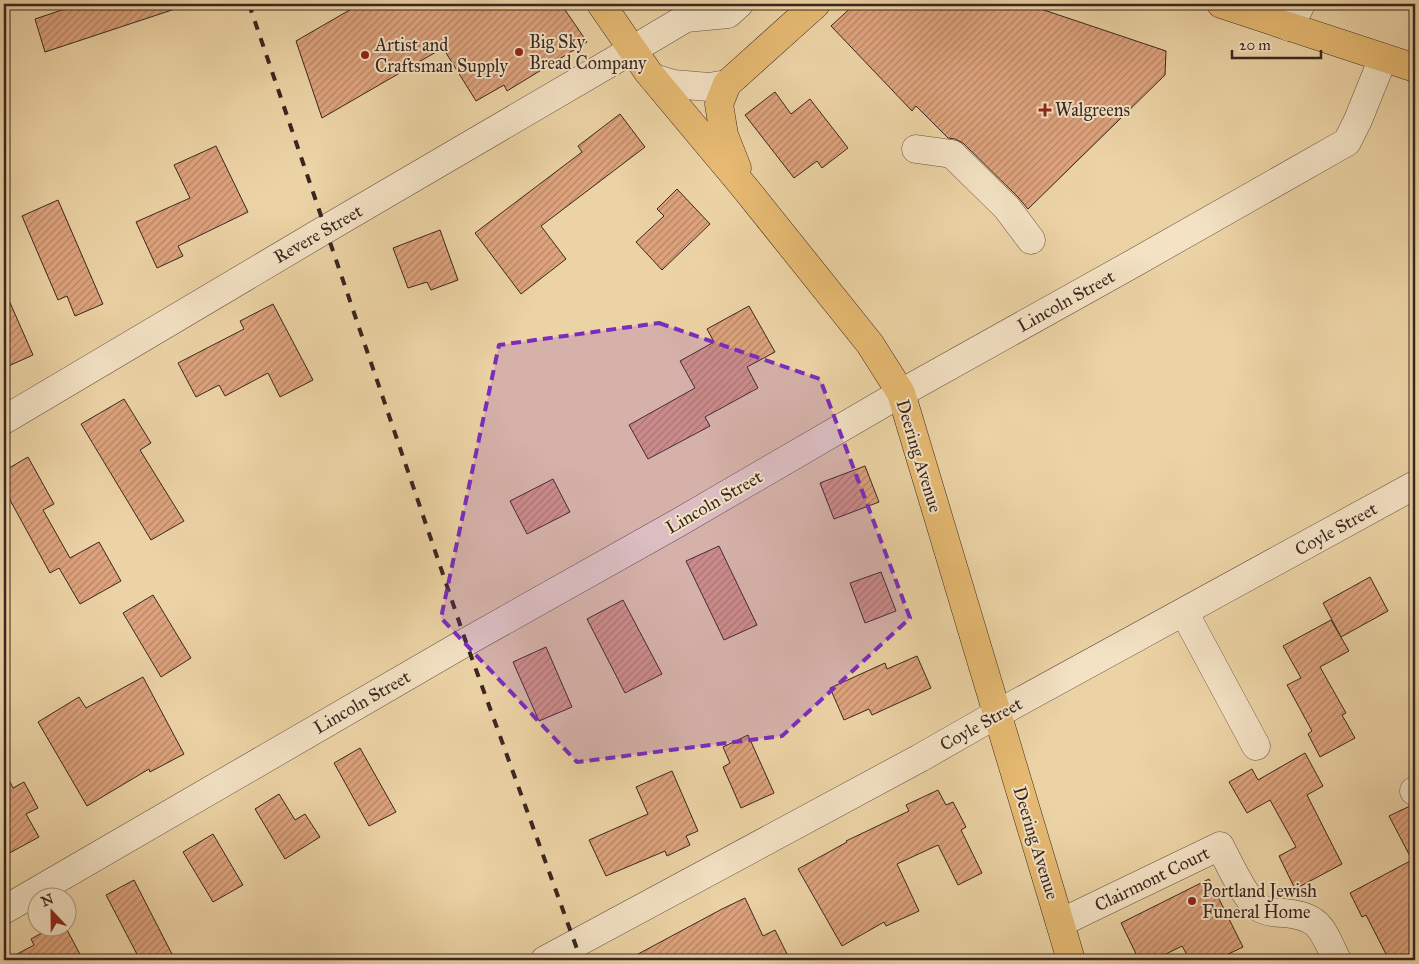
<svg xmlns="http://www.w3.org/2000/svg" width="1419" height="964" font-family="'IM FELL Great Primer',serif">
<defs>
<pattern id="building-hatch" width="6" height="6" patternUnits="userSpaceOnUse" patternTransform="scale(1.25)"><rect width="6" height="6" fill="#dea37d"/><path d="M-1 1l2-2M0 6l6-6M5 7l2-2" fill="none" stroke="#b58566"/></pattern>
</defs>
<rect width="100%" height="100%" fill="#ecd3a5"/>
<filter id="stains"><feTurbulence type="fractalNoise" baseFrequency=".004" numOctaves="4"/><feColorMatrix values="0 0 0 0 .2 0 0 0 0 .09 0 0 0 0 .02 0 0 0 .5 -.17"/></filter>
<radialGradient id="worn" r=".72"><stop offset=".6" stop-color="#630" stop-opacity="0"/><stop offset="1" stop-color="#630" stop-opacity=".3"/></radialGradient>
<g fill="url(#building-hatch)" stroke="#392620">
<path d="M66,4H177L178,8L45,52L35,19L68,8Z"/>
<path d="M360,4H561L587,42L507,91L504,85L476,101L443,48L322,118L296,41Z"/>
<path d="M855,4H1026L1166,51L1165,75L1028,209L1018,197L963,143L955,139L948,138L916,106L912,111L831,26Z"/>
<path d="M775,92L791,114L810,99L848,148L822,168L817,161L794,178L745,115Z"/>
<path d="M620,114L645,147L541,226L566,259L521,294L475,233L582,152L578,146Z"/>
<path d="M216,146L248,212L178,246L183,256L157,268L136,222L190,198L174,165Z"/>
<path d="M677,189L710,224L662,270L636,242L664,216L657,209Z"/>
<path d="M58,200L103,304L75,316L67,296L58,300L22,216Z"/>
<path d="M440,230L458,280L431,290L427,282L408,288L393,248Z"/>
<path d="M4,289L33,355L4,368Z"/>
<path d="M273,304L313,380L280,397L268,373L225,396L219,385L196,397L178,363L244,329L240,321Z"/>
<path d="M749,306L775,352L747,367L758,388L705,417L710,426L648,459L629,425L695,388L680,361L714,342L707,329Z"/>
<path d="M124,399L151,443L140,450L184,521L151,540L81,424Z"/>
<path d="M28,457L54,504L43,510L70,558L99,542L121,581L80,604L59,568L50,573L4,489V471Z"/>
<path d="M865,466L879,502L834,519L820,483Z"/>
<path d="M553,479L570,512L527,534L510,501Z"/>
<path d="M719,546L757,625L724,640L686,561Z"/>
<path d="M881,572L896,611L865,623L850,583Z"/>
<path d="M1370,577L1388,611L1341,637L1323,603Z"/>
<path d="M153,595L191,658L161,677L123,613Z"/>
<path d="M623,600L662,674L625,693L587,619Z"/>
<path d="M1331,620L1349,651L1320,667L1346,713L1342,715L1355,738L1320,757L1308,734L1312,731L1287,685L1301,678L1283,646Z"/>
<path d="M546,647L572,707L539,721L513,662Z"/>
<path d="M917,656L931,688L872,715L869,709L844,720L830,688L885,663L887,669Z"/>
<path d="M143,677L184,754L150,772L149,769L87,806L38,722L79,697L86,708Z"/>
<path d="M748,735L774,793L741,808L723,767L730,763L723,747Z"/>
<path d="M360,748L396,812L369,826L334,763Z"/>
<path d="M1305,753L1323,786L1307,795L1342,864L1295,889L1279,856L1296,847L1270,800L1247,813L1229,782L1252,769L1258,780Z"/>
<path d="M4,770L13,788L24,782L38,808L26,814L39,837L4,856Z"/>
<path d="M672,771L698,831L686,836L690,845L667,856L665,851L606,876L589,840L648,814L636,787Z"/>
<path d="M938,790L946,805L953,802L966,827L961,830L982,873L958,885L938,845L897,864L919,911L886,926L884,922L842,946L798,869L847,842L846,841L909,811L906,805Z"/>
<path d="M279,794L295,820L305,814L320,837L285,859L255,809Z"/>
<path d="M1410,806L1415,807V960H1389L1366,915L1362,917L1350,893L1412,860L1389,816Z"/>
<path d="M213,834L243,885L213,902L183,852Z"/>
<path d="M1209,879L1243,947L1216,960H1190L1182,946L1154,960H1139L1121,923Z"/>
<path d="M134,880L175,960H140L106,895Z"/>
<path d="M745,898L763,936L775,930L790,960H627L722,909Z"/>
<path d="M54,926H65L83,960H6L34,945L31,939Z"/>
</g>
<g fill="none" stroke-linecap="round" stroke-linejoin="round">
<g stroke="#665141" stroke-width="29">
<g id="minor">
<path d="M1289,27L1301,4"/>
<path d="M653,78L673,84L709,87L727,84"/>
<path d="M916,149L952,154L1007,208L1031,240"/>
<path d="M4,420L326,229L632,50L686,18L728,14L739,4"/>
<path d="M1184,612L1256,746"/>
<path d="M1414,791H1415"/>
<path d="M4,910L466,642L676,524L901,393L1134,263L1347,142L1358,120L1383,58"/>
<path d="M1060,923L1220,846C1228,861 1245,899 1258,907C1266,912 1275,913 1284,913C1321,916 1322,930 1337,960"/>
<path d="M545,960L920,758L997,714L1415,485"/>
</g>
</g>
<g stroke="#392620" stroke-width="29">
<g id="major">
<path d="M601,4L648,72L745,188L870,344L901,393L1071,960"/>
<path d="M737,168L724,135L719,104L727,84L816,4"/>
</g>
</g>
<g stroke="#392620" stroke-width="29">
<path id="highway" d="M1221,4L1415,68"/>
</g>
<use href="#minor" stroke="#f3e2c4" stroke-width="28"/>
<use href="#major" stroke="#e6ba72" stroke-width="28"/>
<use href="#highway" stroke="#e6ba72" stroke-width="28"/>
<path stroke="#392620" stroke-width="4" stroke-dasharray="9 9" stroke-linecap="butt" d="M249,4L466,642L581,960"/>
</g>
<path fill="#7b2cbf" fill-opacity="0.2" stroke="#7b2cbf" stroke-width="4" stroke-dasharray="10 6" stroke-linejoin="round" d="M659,323L820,379L910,618L782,736L577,762L441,618L499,345Z"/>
<g fill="#8f2418" stroke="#f3e2c4" stroke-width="2">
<circle cx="519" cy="52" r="5"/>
<circle cx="365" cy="55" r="5"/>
<path d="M1042.5 102.5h5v5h5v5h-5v5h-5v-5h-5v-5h5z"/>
<circle cx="1192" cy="901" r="5"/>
</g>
<g text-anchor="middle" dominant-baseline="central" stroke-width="4" stroke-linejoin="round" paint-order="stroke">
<g font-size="18" fill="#392620" stroke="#f3e2c4" text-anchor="start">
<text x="529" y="42">Big Sky<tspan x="529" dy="21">Bread Company</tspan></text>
<text x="375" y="45">Artist and<tspan x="375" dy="21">Craftsman Supply</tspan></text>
<text x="1055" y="110">Walgreens</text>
<text x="1202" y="891">Portland Jewish<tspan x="1202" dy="21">Funeral Home</tspan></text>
</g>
<g font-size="18" fill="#392620" stroke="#f3e2c4">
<text transform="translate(318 234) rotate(-30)">Revere Street</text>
<text transform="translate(1066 301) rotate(-29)">Lincoln Street</text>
<text transform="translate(919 456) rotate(73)">Deering Avenue</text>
<text transform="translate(714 502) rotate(-30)">Lincoln Street</text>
<text transform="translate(1336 529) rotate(-29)">Coyle Street</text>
<text transform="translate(362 702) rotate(-30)">Lincoln Street</text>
<text transform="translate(981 724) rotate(-29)">Coyle Street</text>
<text transform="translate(1036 843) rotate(73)">Deering Avenue</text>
<text transform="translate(1152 879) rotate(-26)">Clairmont Court</text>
</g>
</g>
<rect width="1419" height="964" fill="none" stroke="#ecd3a5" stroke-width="20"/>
<rect x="5" y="5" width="1409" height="954" fill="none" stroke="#392620" stroke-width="2.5"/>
<rect x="10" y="10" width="1399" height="944" fill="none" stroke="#392620"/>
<g transform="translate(52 912) rotate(338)"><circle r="24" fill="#f3e2c4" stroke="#a99782"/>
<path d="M0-4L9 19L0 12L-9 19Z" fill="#8f2418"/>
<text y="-8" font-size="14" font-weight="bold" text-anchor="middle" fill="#392620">N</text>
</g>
<path d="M1232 50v8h89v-8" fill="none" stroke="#392620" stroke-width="2.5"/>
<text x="1239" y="50" font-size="15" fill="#392620" stroke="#f3e2c4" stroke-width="4" paint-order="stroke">20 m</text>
<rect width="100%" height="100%" filter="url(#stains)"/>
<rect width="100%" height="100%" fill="url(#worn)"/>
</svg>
